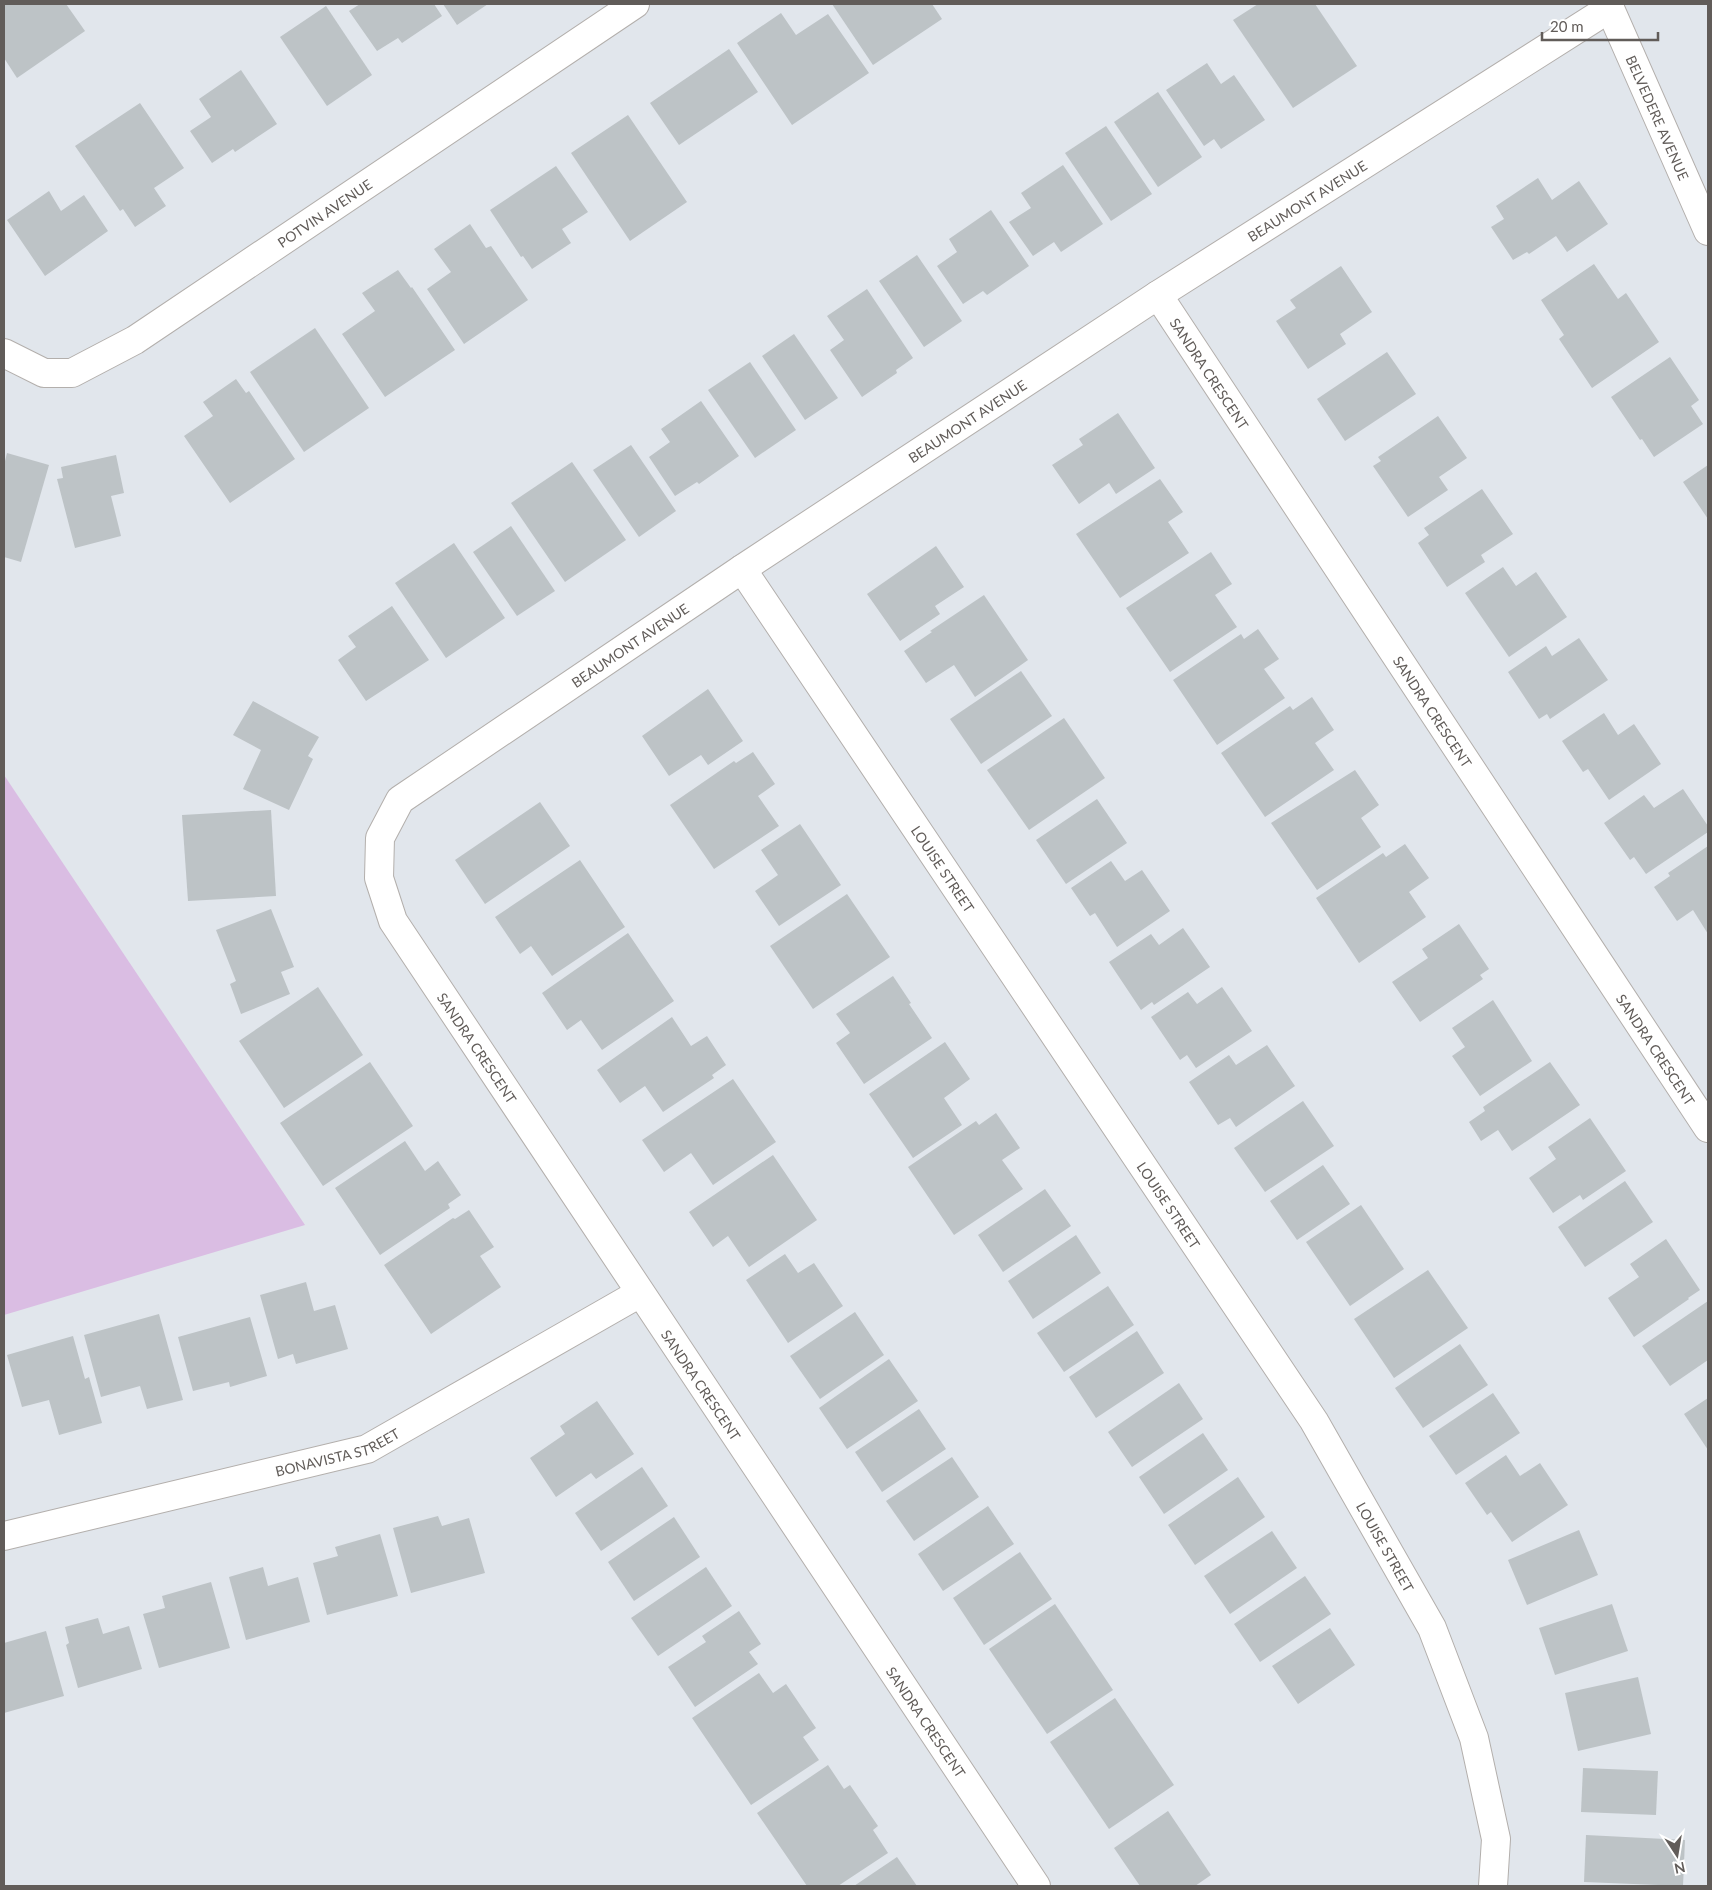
<svg xmlns="http://www.w3.org/2000/svg" width="1712" height="1890" font-family="Lato,sans-serif">
<rect width="100%" height="100%" fill="#e1e6ec"/>
<path fill="#dabde3" d="M4,775L305,1225L4,1315Z"/>
<g fill="#bdc3c6">
<path d="M4,4H66L85,31L17,78L4,58Z"/>
<path d="M360,4H434L442,16L402,43L398,38L377,51L349,11Z"/>
<path d="M443,4H488L457,25Z"/>
<path d="M832,4H932L942,19L873,65Z"/>
<path d="M1258,4H1315L1357,66L1293,108L1233,20Z"/>
<path d="M326,6L372,75L327,106L280,37Z"/>
<path d="M781,13L796,35L828,14L869,73L792,125L737,43Z"/>
<path d="M729,49L758,92L679,145L650,103Z"/>
<path d="M1207,63L1221,84L1234,75L1265,120L1221,149L1214,139L1204,146L1166,90Z"/>
<path d="M241,70L277,124L235,152L233,149L212,163L190,131L211,117L199,99Z"/>
<path d="M1158,92L1202,157L1158,187L1114,122Z"/>
<path d="M140,103L184,168L154,188L166,206L135,227L123,209L120,211L75,146Z"/>
<path d="M628,115L687,202L630,241L571,153Z"/>
<path d="M1106,126L1152,194L1111,221L1065,153Z"/>
<path d="M1063,165L1103,224L1061,252L1054,242L1033,256L1009,222L1031,208L1021,193Z"/>
<path d="M556,166L588,212L562,229L571,243L532,269L523,256L521,257L490,210Z"/>
<path d="M1538,178L1552,200L1579,181L1608,224L1567,252L1556,236L1529,254L1527,252L1513,260L1491,227L1504,219L1496,206Z"/>
<path d="M49,191L61,211L84,195L108,231L45,276L7,220Z"/>
<path d="M991,210L1029,266L987,295L983,291L963,304L937,266L957,252L949,239Z"/>
<path d="M470,224L486,248L491,246L528,300L464,344L427,289L451,272L434,249Z"/>
<path d="M917,255L962,321L924,347L879,281Z"/>
<path d="M1594,264L1618,299L1626,293L1659,342L1592,388L1559,339L1564,335L1541,300Z"/>
<path d="M1341,266L1372,312L1340,334L1346,344L1308,369L1276,321L1296,308L1290,300Z"/>
<path d="M398,270L411,288L412,287L455,350L385,397L342,334L375,311L362,293Z"/>
<path d="M867,289L913,358L896,370L897,373L862,397L830,350L844,340L827,316Z"/>
<path d="M315,328L369,408L304,452L250,372Z"/>
<path d="M794,334L838,398L805,420L762,356Z"/>
<path d="M1387,352L1416,394L1345,441L1317,399Z"/>
<path d="M1670,357L1699,400L1691,406L1703,424L1654,457L1642,439L1640,440L1611,397Z"/>
<path d="M750,362L796,430L755,458L708,390Z"/>
<path d="M236,379L246,393L249,391L295,459L230,503L184,436L213,416L203,402Z"/>
<path d="M701,401L739,456L699,484L697,482L675,496L649,457L670,442L661,429Z"/>
<path d="M1118,413L1155,468L1116,494L1109,483L1079,504L1052,465L1083,445L1079,439Z"/>
<path d="M1438,416L1467,458L1439,477L1448,490L1408,517L1373,466L1381,461L1378,457Z"/>
<path d="M631,445L676,511L639,537L593,470Z"/>
<path d="M7,453L49,465L21,562L4,557V465Z"/>
<path d="M116,455L124,493L111,496L121,536L75,548L57,479L63,478L61,467Z"/>
<path d="M572,462L626,540L565,582L511,503Z"/>
<path d="M1708,465V519L1683,482Z"/>
<path d="M1160,479L1183,512L1168,522L1189,553L1120,598L1076,534Z"/>
<path d="M1482,489L1513,534L1481,555L1485,562L1447,587L1418,543L1429,535L1424,528Z"/>
<path d="M511,526L555,591L517,616L473,552Z"/>
<path d="M454,543L505,618L446,658L395,583Z"/>
<path d="M936,546L964,587L935,606L940,614L900,641L867,594Z"/>
<path d="M1211,552L1232,584L1215,595L1237,627L1170,672L1126,608Z"/>
<path d="M1503,567L1516,586L1536,572L1567,617L1509,657L1465,593Z"/>
<path d="M984,595L1028,660L975,697L954,665L926,683L904,651L932,632L930,631Z"/>
<path d="M392,606L429,660L366,701L338,660L356,647L348,636Z"/>
<path d="M1258,629L1279,659L1264,669L1285,698L1217,745L1173,680L1241,634L1244,639Z"/>
<path d="M1579,638L1608,680L1550,719L1547,714L1539,719L1508,672L1546,646L1552,656Z"/>
<path d="M1021,671L1052,716L981,764L950,719Z"/>
<path d="M708,689L743,741L708,765L701,755L669,776L642,736Z"/>
<path d="M1312,697L1334,730L1315,743L1334,770L1265,817L1221,753L1290,706L1293,710Z"/>
<path d="M253,701L319,737L308,756L313,759L289,810L243,789L261,750L233,735Z"/>
<path d="M1604,713L1618,735L1634,724L1661,764L1609,800L1588,769L1583,772L1562,741Z"/>
<path d="M1064,718L1105,778L1029,830L987,770Z"/>
<path d="M753,752L775,784L758,796L779,826L714,869L670,805L734,761L736,763Z"/>
<path d="M1355,770L1379,805L1361,818L1381,847L1317,890L1271,823Z"/>
<path d="M1683,789L1708,826V832L1646,874L1634,857L1630,860L1604,823L1644,795L1654,808Z"/>
<path d="M1097,799L1127,843L1066,884L1036,840Z"/>
<path d="M540,802L570,846L485,904L455,860Z"/>
<path d="M271,810L276,896L188,901L182,815Z"/>
<path d="M800,824L841,885L779,926L755,891L778,875L761,850Z"/>
<path d="M1405,844L1429,878L1409,892L1426,917L1359,963L1316,898L1383,853L1386,857Z"/>
<path d="M1708,846V934L1693,910L1677,921L1654,887L1670,876L1668,873Z"/>
<path d="M580,860L625,927L552,976L531,946L520,954L495,917Z"/>
<path d="M1111,861L1125,881L1142,870L1170,911L1117,947L1095,913L1090,916L1071,888Z"/>
<path d="M847,894L890,957L813,1009L770,946Z"/>
<path d="M271,909L294,967L281,972L290,994L241,1014L230,984L236,981L216,930Z"/>
<path d="M1459,924L1489,969L1480,975L1483,979L1420,1022L1392,982L1428,958L1422,949Z"/>
<path d="M1183,928L1210,967L1154,1005L1152,1002L1141,1010L1109,962L1151,934L1159,945Z"/>
<path d="M628,933L674,1001L602,1050L581,1020L567,1030L542,993Z"/>
<path d="M893,976L911,1003L909,1004L932,1038L864,1084L836,1043L850,1033L836,1014Z"/>
<path d="M318,987L363,1055L284,1108L239,1041Z"/>
<path d="M1222,987L1252,1031L1196,1068L1187,1055L1180,1060L1151,1017L1188,992L1197,1004Z"/>
<path d="M1493,1000L1532,1061L1480,1096L1452,1056L1465,1047L1452,1028Z"/>
<path d="M672,1017L691,1046L707,1036L726,1065L712,1075L714,1078L663,1112L645,1086L620,1103L597,1070Z"/>
<path d="M945,1042L970,1079L944,1098L962,1125L913,1158L869,1094Z"/>
<path d="M1267,1045L1295,1086L1236,1127L1230,1118L1218,1125L1189,1082L1229,1055L1236,1065Z"/>
<path d="M370,1062L413,1126L323,1186L280,1123Z"/>
<path d="M1550,1062L1580,1105L1512,1151L1498,1130L1481,1141L1469,1122L1485,1111L1483,1107Z"/>
<path d="M733,1079L776,1142L713,1185L691,1153L664,1172L642,1140Z"/>
<path d="M1303,1101L1334,1146L1265,1192L1234,1148Z"/>
<path d="M996,1113L1020,1148L1002,1160L1023,1189L954,1235L908,1167L976,1121L979,1125Z"/>
<path d="M1590,1118L1626,1171L1583,1200L1580,1195L1553,1213L1529,1178L1556,1159L1548,1147Z"/>
<path d="M405,1141L425,1171L438,1161L461,1195L448,1204L450,1208L380,1255L335,1188Z"/>
<path d="M773,1155L817,1220L749,1267L728,1236L713,1247L689,1212Z"/>
<path d="M1323,1165L1350,1204L1297,1240L1270,1201Z"/>
<path d="M1625,1181L1653,1222L1585,1267L1558,1227Z"/>
<path d="M1045,1189L1071,1226L1003,1272L978,1235Z"/>
<path d="M1361,1205L1404,1269L1350,1306L1306,1242Z"/>
<path d="M469,1210L494,1247L480,1256L501,1287L431,1334L384,1265L453,1218L455,1219Z"/>
<path d="M1076,1235L1101,1273L1033,1319L1008,1281Z"/>
<path d="M1666,1239L1700,1290L1688,1298L1689,1299L1634,1337L1608,1298L1639,1277L1630,1264Z"/>
<path d="M785,1254L798,1273L814,1263L843,1306L788,1343L746,1280Z"/>
<path d="M1428,1270L1468,1328L1394,1378L1354,1319Z"/>
<path d="M306,1282L314,1311L335,1305L348,1349L296,1364L293,1354L278,1359L260,1295Z"/>
<path d="M1108,1286L1134,1325L1064,1372L1037,1333Z"/>
<path d="M1708,1301V1360L1670,1386L1642,1346Z"/>
<path d="M855,1312L884,1355L820,1399L790,1356Z"/>
<path d="M159,1314L183,1400L147,1409L140,1386L101,1397L84,1335Z"/>
<path d="M250,1317L267,1376L230,1387L229,1382L193,1391L178,1337Z"/>
<path d="M1137,1331L1164,1373L1096,1418L1069,1377Z"/>
<path d="M73,1336L85,1379L89,1377L102,1423L59,1435L49,1400L22,1407L7,1355Z"/>
<path d="M1460,1344L1488,1385L1423,1428L1395,1388Z"/>
<path d="M889,1359L918,1401L847,1449L819,1408Z"/>
<path d="M1179,1383L1203,1419L1132,1467L1108,1432Z"/>
<path d="M1493,1393L1520,1433L1456,1475L1429,1436Z"/>
<path d="M1708,1398V1450L1684,1414Z"/>
<path d="M597,1401L634,1454L596,1479L591,1473L556,1497L530,1458L565,1434L560,1426Z"/>
<path d="M919,1409L946,1449L882,1492L855,1452Z"/>
<path d="M1203,1433L1228,1470L1164,1514L1139,1477Z"/>
<path d="M1506,1455L1520,1476L1540,1463L1568,1505L1512,1542L1491,1512L1487,1515L1465,1483Z"/>
<path d="M952,1457L979,1497L914,1541L886,1501Z"/>
<path d="M642,1467L668,1506L601,1551L575,1513Z"/>
<path d="M1238,1477L1265,1517L1195,1565L1168,1525Z"/>
<path d="M988,1506L1014,1544L943,1591L918,1554Z"/>
<path d="M438,1516L442,1526L469,1518L485,1573L411,1593L393,1528Z"/>
<path d="M674,1517L700,1557L634,1601L608,1562Z"/>
<path d="M1579,1530L1598,1575L1527,1605L1508,1560Z"/>
<path d="M1272,1531L1297,1568L1230,1614L1204,1576Z"/>
<path d="M380,1534L398,1596L327,1615L313,1563L338,1556L335,1547Z"/>
<path d="M1020,1552L1052,1599L984,1645L953,1598Z"/>
<path d="M263,1567L268,1586L298,1577L310,1622L246,1640L229,1577Z"/>
<path d="M706,1567L732,1606L658,1656L631,1618Z"/>
<path d="M1305,1576L1331,1614L1260,1662L1234,1624Z"/>
<path d="M211,1582L230,1648L159,1668L143,1614L165,1608L162,1596Z"/>
<path d="M1055,1604L1113,1690L1047,1734L989,1649Z"/>
<path d="M1612,1604L1628,1651L1555,1675L1539,1628Z"/>
<path d="M739,1611L761,1644L749,1652L758,1664L695,1707L668,1667L706,1642L702,1636Z"/>
<path d="M98,1618L103,1634L129,1626L142,1669L78,1688L66,1645L69,1643L65,1627Z"/>
<path d="M1330,1628L1355,1665L1298,1704L1272,1666Z"/>
<path d="M46,1631L64,1696L4,1713V1643Z"/>
<path d="M759,1673L773,1693L786,1684L816,1728L803,1737L819,1760L751,1805L692,1718Z"/>
<path d="M1638,1677L1651,1734L1578,1751L1565,1693Z"/>
<path d="M1115,1698L1174,1785L1109,1829L1050,1742Z"/>
<path d="M828,1765L844,1789L850,1785L878,1826L873,1830L888,1853L838,1886H807L757,1813Z"/>
<path d="M1583,1768L1658,1771L1656,1815L1581,1812Z"/>
<path d="M1168,1811L1211,1875L1195,1886H1140L1114,1848Z"/>
<path d="M1586,1835L1685,1840L1683,1886L1584,1882Z"/>
<path d="M897,1857L917,1886H854Z"/>
</g>
<g fill="none" stroke-linecap="round" stroke-linejoin="round">
<g stroke="#b3afac" stroke-width="30">
<g id="street">
<path id="s1" d="M1608,4L1708,231"/>
<path id="s2" d="M1158,295L1708,1128"/>
<path id="s3" d="M4,353L44,373H72L135,340L635,4"/>
<path id="s4" d="M742,569L1314,1421L1432,1628L1474,1738L1496,1839L1493,1886"/>
<path id="s5" d="M4,1536L367,1449L640,1293"/>
<path id="s6" d="M1036,1886L393,921L379,878L380,838L400,800L742,569L1158,295L1610,8"/>
</g>
</g>
<use href="#street" stroke="#fff" stroke-width="28"/>
</g>
<g text-anchor="middle" dominant-baseline="central" stroke-width="4" stroke-linejoin="round" paint-order="stroke">
<g font-size="14" fill="#615c59" stroke="#fff">
<text stroke="none"><textPath href="#s1" startOffset="124">BELVEDERE AVENUE</textPath></text>
<text stroke="none"><textPath href="#s6" startOffset="2375">BEAUMONT AVENUE</textPath></text>
<text stroke="none"><textPath href="#s3" startOffset="372">POTVIN AVENUE</textPath></text>
<text stroke="none"><textPath href="#s2" startOffset="94">SANDRA CRESCENT</textPath></text>
<text stroke="none"><textPath href="#s6" startOffset="1970">BEAUMONT AVENUE</textPath></text>
<text stroke="none"><textPath href="#s6" startOffset="1565">BEAUMONT AVENUE</textPath></text>
<text stroke="none"><textPath href="#s2" startOffset="499">SANDRA CRESCENT</textPath></text>
<text stroke="none"><textPath href="#s4" startOffset="361">LOUISE STREET</textPath></text>
<text transform="translate(477 1048) rotate(56)">SANDRA CRESCENT</text>
<text stroke="none"><textPath href="#s2" startOffset="904">SANDRA CRESCENT</textPath></text>
<text stroke="none"><textPath href="#s4" startOffset="766">LOUISE STREET</textPath></text>
<text transform="translate(701 1385) rotate(56)">SANDRA CRESCENT</text>
<text stroke="none"><textPath href="#s5" startOffset="344">BONAVISTA STREET</textPath></text>
<text stroke="none"><textPath href="#s4" startOffset="1171">LOUISE STREET</textPath></text>
<text transform="translate(926 1722) rotate(56)">SANDRA CRESCENT</text>
</g>
</g>
<rect width="1712" height="1890" fill="none" stroke="#615c59" stroke-width="10"/>
<g transform="translate(1677 1855) rotate(168)" stroke="#ffffff" stroke-width="4" paint-order="stroke">
<path d="M0-4L9 19L0 12L-9 19Z" fill="#615c59"/>
<text y="-8" font-size="14" font-weight="bold" text-anchor="middle" fill="#615c59">N</text>
</g>
<path d="M1542 32v8h116v-8" fill="none" stroke="#615c59" stroke-width="2.5"/>
<text x="1550" y="32" font-size="15" fill="#615c59" stroke="#ffffff" stroke-width="4" paint-order="stroke">20 m</text>
</svg>
